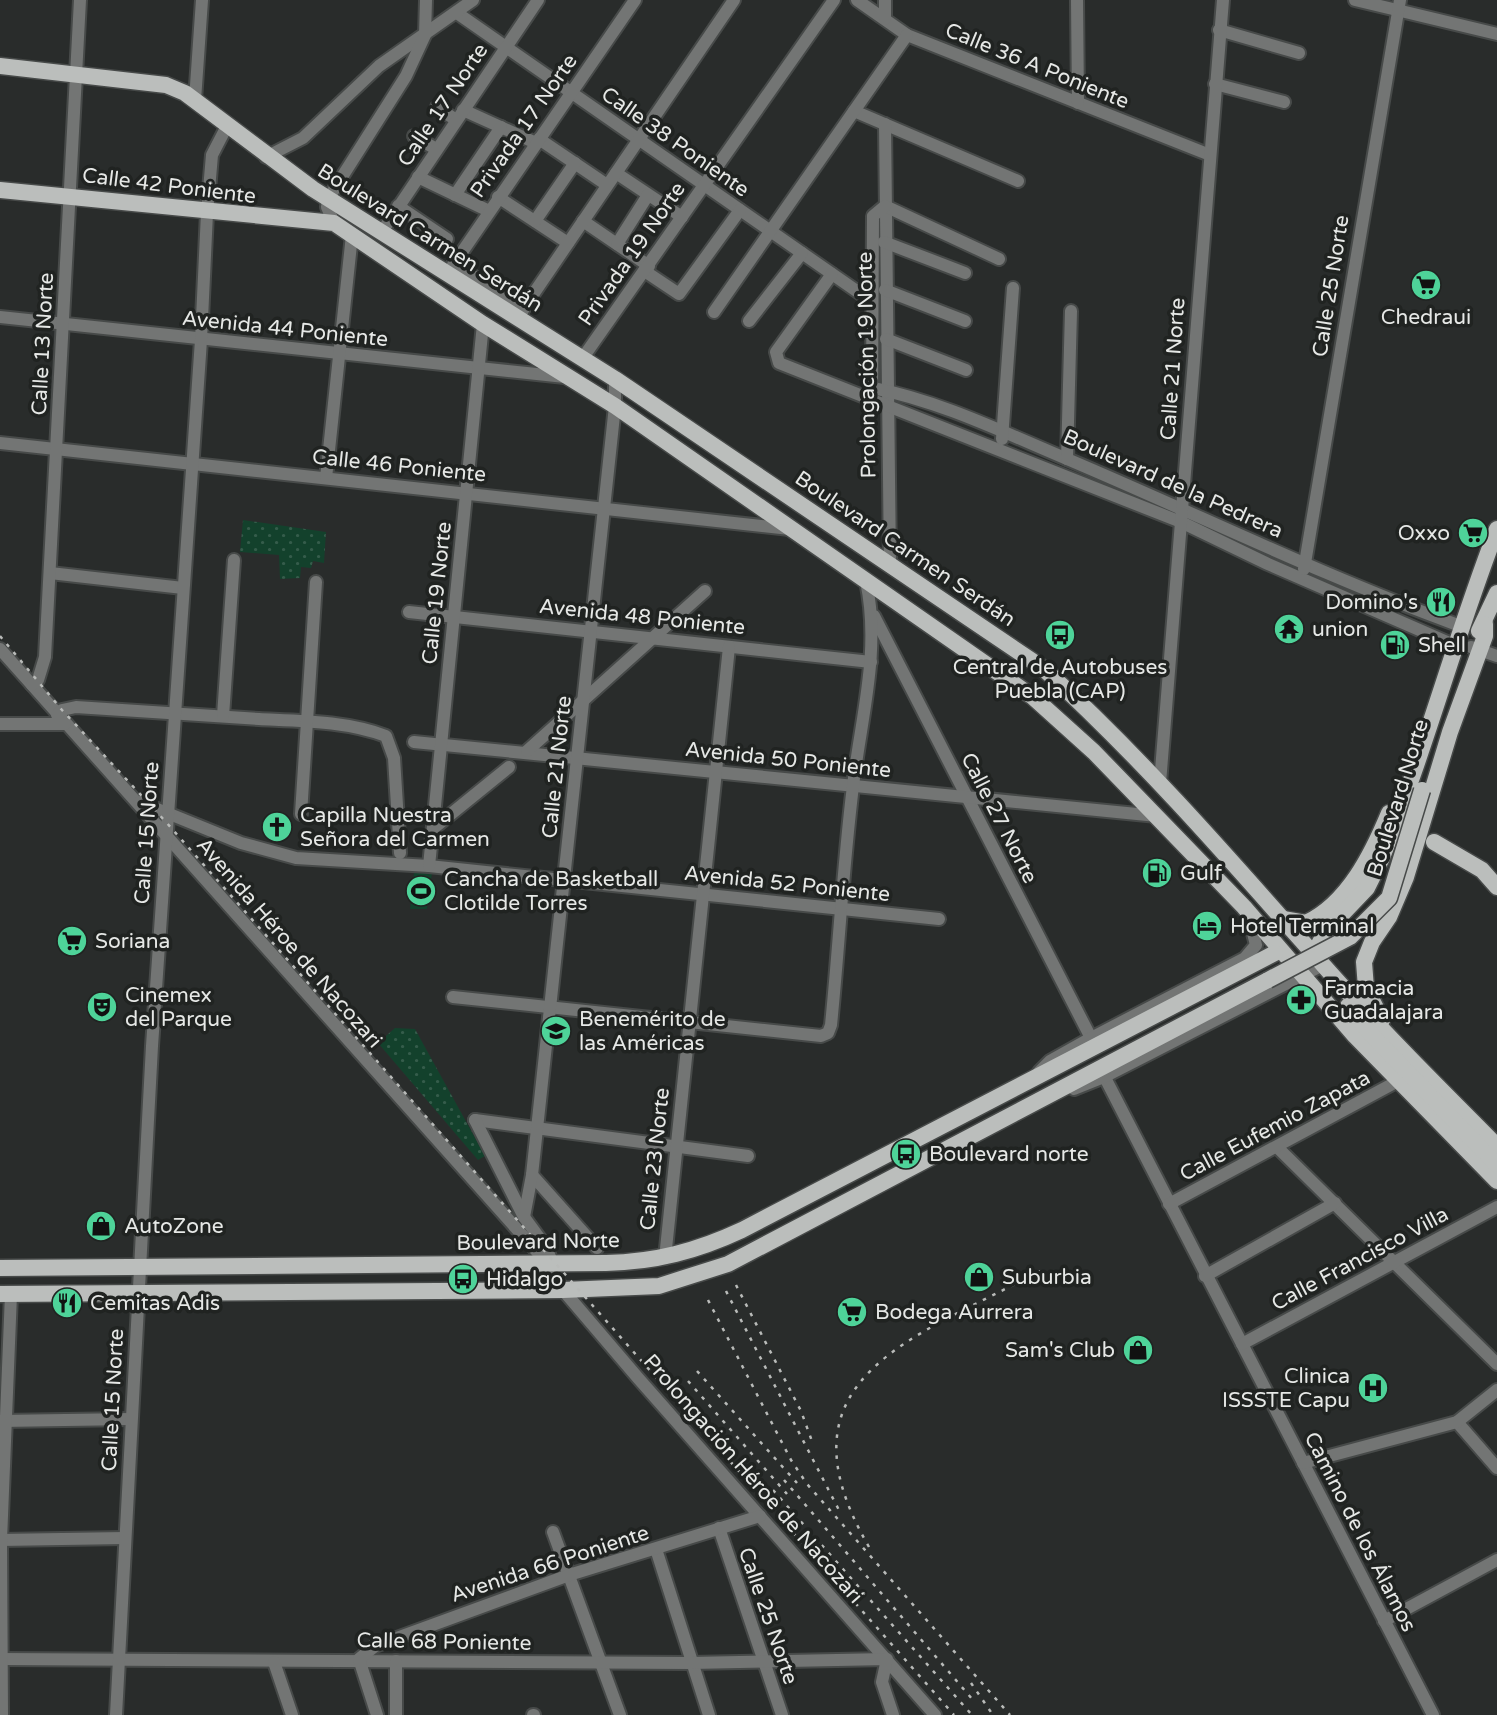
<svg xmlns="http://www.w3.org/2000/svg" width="1497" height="1715" font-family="'Varela Round',sans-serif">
<defs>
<pattern id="green-dots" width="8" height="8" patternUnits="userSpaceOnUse" patternTransform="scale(1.75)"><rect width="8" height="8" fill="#13412c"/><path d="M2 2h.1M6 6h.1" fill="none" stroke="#355c4b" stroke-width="1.8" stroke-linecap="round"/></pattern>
</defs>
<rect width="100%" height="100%" fill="#292c2b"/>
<g fill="url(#green-dots)">
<path d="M243,520L326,532L324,563L313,561L311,568L301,567L300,578L280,579L279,555L240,552Z"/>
<path d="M395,1028L415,1029L485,1156L478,1160L378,1043Z"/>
</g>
<path fill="#13412c" d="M414,873H432L427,909H410Z"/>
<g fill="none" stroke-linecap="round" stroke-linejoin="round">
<g stroke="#474a49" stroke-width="16">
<g id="minor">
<path d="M857,0L907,35L1210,155"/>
<path d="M1077,0L1078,103"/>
<path d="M1355,0L1497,34"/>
<path d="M457,13L871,301"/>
<path d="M885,19V0"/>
<path d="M1219,30L1299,53"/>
<path d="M1215,84L1284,102"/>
<path d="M195,100L202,0"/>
<path d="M437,107L456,120"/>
<path d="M463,110L536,143"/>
<path d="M854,111L1018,181"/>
<path d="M885,124L890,566"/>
<path d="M414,136L436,149"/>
<path d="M539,139L607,185"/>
<path d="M266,157L303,138L379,66L473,0"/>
<path d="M616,173L682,217"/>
<path d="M418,177L489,211"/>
<path d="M455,195L501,127"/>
<path d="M498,197L568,243"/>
<path d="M398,206L447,239"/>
<path d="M885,206L999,259"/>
<path d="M535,221L575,163"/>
<path d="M583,221L649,266"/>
<path d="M334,223L327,207L328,199L406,76L425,35L426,0"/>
<path d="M381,233L538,0"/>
<path d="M884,242L965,273"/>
<path d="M617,244L648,195"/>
<path d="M454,263L523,310"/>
<path d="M646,272L679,294L740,210"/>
<path d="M447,274L635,0"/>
<path d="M832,274L776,352L779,363L1181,522L1268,564L1447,642"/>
<path d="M885,290L965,321"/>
<path d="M714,312L907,35"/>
<path d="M0,317L565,377"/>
<path d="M517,318L734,0"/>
<path d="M749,321L802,253"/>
<path d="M886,339L966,370"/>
<path d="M582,359L834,0"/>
<path d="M873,388C940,401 1005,433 1067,459C1197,514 1323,576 1455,624"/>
<path d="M872,396L873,216L885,206"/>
<path d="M1002,439L1013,288"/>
<path d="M0,443L790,529"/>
<path d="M1067,459L1071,311"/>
<path d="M326,478L352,235"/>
<path d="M1304,569L1400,0"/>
<path d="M50,573L183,588"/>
<path d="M409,612L871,662"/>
<path d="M874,616L1091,1038"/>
<path d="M1471,647L1497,656"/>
<path d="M0,649L548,1264L563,1290L638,1378L935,1715"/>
<path d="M32,685L38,680L45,657L80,0"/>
<path d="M57,715L62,710L76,707C137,711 198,715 259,719C301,721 347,721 386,736L394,758L400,853"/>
<path d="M223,716L234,560"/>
<path d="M0,724H65"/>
<path d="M414,742L1157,816"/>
<path d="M527,751L705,591"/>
<path d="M1160,783L1223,0"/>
<path d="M140,802L241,843L296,858L429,866L939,919"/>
<path d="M301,814L316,582"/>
<path d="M435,827L509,767"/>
<path d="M429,866L483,324"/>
<path d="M453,997L821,1036L828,1033L831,1025C839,946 843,866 853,786C861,717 881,651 866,581"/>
<path d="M1100,1068L1433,1715"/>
<path d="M1039,1072L1050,1061L1091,1038L1245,958L1256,945L1249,917"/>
<path d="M1074,1089L1104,1077L1323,965"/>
<path d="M475,1120L748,1156"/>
<path d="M475,1120L524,1217L546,1247L554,1267"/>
<path d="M1278,1148L1497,1364"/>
<path d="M532,1175L597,1248"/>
<path d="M1169,1204L1398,1081"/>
<path d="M524,1217L532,1175L615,406V379"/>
<path d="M665,1258L729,647"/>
<path d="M1205,1276L1335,1203"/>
<path d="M1242,1344L1497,1207"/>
<path d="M0,1421L131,1419"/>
<path d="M1457,1422L1497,1468"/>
<path d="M1303,1463L1457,1422L1497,1390"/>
<path d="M719,1528L782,1715"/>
<path d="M553,1532L620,1715"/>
<path d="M0,1540L125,1538"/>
<path d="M656,1549L709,1715"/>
<path d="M1384,1621L1497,1560"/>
<path d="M0,1659L691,1663L887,1659L882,1682L893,1715"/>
<path d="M396,1661V1715"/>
<path d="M274,1662L292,1715"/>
<path d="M2,1715L1,1540L11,1294"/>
<path d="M116,1715L152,1046L201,340L207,213L212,155L227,126"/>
<path d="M377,1715L359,1659L375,1646L569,1575L760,1516"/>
<path d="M533,1715H534"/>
</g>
</g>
<g stroke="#474a49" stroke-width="19">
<g id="major">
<path d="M0,66L166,85L185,93L313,189L615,379L1044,669C1145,761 1234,864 1324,966C1379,1028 1438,1087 1497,1146"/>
<path d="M0,190L334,223L483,324L615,406L1033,697L1094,752L1244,907L1355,1036L1497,1181"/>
<path d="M1479,631L1497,593"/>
<path d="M1434,842L1482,870L1497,887"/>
<path d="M1283,919L1306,923C1348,903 1372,854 1389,813"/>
<path d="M1318,946L1326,931L1367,888L1381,860C1425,752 1455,637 1497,529"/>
<path d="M1348,1006L1368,1031L1497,1165"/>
<path d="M1382,1020L1366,988L1364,962L1372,942L1389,917L1406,877L1450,732L1485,636V624"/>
<path d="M0,1268L606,1263C655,1262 697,1251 742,1230L1275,953"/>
<path d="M0,1294L563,1290L659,1286L728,1264L1268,980"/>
</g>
</g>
<use href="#minor" stroke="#737574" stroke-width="12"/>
<use href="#major" stroke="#bbbebc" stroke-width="16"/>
<g stroke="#b9bbb9" stroke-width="2.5" stroke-dasharray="3.5 7" stroke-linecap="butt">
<path d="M0,636L62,710L166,822L954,1715"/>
<path d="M736,1285L801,1411L813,1444"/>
<path d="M726,1291L841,1514"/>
<path d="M708,1300L791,1460L807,1484L1010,1715"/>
<path d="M697,1371L797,1483"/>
<path d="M688,1381L787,1494"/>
<path d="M784,1480L973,1700"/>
<path d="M773,1490L972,1715"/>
<path d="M869,1547C770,1377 916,1338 1040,1271"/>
<path d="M971,1683L993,1715"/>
</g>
<g stroke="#474a49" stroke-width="19" stroke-linecap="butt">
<path id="major-bridge" d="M1268,980L1350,937L1389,898L1422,790"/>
</g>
<use href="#major-bridge" stroke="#bbbebc" stroke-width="16"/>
</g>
<defs>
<g id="supermarket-disc" transform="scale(1.575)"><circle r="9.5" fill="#4ed399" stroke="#202321"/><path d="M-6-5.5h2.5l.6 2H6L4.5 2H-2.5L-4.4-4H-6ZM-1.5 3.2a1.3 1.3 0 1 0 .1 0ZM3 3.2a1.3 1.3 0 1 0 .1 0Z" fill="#111"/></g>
<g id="restaurant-disc" transform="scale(1.575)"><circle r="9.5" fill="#4ed399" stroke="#202321"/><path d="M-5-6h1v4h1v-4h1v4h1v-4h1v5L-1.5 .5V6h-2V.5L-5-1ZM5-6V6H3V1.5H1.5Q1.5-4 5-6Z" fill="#111"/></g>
<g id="temple-disc" transform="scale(1.575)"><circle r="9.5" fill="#4ed399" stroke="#202321"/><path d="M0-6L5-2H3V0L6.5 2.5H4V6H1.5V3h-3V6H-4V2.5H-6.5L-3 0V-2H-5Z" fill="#111"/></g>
<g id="bus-disc" transform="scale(1.575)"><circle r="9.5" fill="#4ed399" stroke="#202321"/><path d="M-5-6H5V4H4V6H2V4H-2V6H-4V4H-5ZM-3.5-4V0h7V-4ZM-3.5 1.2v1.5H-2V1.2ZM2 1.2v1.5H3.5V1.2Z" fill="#111"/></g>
<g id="fuel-disc" transform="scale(1.575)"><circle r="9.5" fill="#4ed399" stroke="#202321"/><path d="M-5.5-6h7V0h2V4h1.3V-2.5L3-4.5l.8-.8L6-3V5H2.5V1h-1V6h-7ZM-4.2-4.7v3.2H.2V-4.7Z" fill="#111"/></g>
<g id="church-disc" transform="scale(1.575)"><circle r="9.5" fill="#4ed399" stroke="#202321"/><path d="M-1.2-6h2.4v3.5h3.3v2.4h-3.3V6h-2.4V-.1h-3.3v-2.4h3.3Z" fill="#111"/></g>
<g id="stadium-disc" transform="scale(1.575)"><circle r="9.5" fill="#4ed399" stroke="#202321"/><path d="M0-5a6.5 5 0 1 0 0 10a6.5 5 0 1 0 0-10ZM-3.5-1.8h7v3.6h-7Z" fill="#111"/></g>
<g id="hotel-disc" transform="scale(1.575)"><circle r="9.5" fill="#4ed399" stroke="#202321"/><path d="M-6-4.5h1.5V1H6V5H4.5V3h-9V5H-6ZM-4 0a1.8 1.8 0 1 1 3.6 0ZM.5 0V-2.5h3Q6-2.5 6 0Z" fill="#111"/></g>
<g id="pharmacy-disc" transform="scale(1.575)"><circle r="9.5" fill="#4ed399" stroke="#202321"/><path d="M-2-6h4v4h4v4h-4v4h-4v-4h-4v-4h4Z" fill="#111"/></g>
<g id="theatre-disc" transform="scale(1.575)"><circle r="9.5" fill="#4ed399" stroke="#202321"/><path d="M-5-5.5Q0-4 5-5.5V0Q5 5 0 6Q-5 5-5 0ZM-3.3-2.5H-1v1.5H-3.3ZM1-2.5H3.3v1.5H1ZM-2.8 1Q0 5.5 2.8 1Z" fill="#111"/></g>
<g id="school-disc" transform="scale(1.575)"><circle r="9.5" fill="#4ed399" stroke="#202321"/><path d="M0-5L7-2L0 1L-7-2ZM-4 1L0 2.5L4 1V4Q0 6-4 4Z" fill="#111"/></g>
<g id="shop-disc" transform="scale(1.575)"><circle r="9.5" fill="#4ed399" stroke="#202321"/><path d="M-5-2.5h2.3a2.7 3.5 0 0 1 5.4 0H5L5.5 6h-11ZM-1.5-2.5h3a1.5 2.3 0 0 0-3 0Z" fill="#111"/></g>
<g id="hospital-disc" transform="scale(1.575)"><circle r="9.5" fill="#4ed399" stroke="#202321"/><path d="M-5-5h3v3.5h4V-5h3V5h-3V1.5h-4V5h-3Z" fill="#111"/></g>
</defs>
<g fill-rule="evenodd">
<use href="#supermarket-disc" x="1426" y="285"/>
<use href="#supermarket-disc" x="1473" y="533"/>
<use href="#restaurant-disc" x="1441" y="602"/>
<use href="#temple-disc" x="1289" y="629"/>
<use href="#bus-disc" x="1060" y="635"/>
<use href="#fuel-disc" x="1395" y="645"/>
<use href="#church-disc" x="277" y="827"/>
<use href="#fuel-disc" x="1157" y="873"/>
<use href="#stadium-disc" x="421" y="891"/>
<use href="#hotel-disc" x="1207" y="926"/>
<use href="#supermarket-disc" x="72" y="941"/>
<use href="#pharmacy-disc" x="1301" y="1000"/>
<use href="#theatre-disc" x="102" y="1007"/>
<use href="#school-disc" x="556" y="1031"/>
<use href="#bus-disc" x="906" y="1154"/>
<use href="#shop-disc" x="101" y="1226"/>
<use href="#shop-disc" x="979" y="1277"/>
<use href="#bus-disc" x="463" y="1279"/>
<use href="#restaurant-disc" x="67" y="1303"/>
<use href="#supermarket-disc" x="852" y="1312"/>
<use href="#shop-disc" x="1138" y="1350"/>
<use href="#hospital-disc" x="1373" y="1388"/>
</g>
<g text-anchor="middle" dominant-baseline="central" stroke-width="7" stroke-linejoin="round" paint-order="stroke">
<g font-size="21" fill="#e6e8e6" stroke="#202321">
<text transform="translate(1037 66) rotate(22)">Calle 36 A Poniente</text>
<text transform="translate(443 105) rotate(-56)">Calle 17 Norte</text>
<text transform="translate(524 126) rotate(-55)">Privada 17 Norte</text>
<text transform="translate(675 142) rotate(35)">Calle 38 Poniente</text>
<text transform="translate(169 186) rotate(7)">Calle 42 Poniente</text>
<text transform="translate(430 238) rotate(32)">Boulevard Carmen Serdán</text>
<text transform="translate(632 254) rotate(-55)">Privada 19 Norte</text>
<text transform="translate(1331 286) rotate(-81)">Calle 25 Norte</text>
<text transform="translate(285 329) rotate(6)">Avenida 44 Poniente</text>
<text transform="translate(43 344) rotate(-87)">Calle 13 Norte</text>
<text transform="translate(867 365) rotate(-91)">Prolongación 19 Norte</text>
<text transform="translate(1173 369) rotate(-86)">Calle 21 Norte</text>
<text transform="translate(399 466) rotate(6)">Calle 46 Poniente</text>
<text transform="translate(1173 484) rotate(24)">Boulevard de la Pedrera</text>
<text transform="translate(905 549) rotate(34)">Boulevard Carmen Serdán</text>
<text transform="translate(437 593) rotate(-84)">Calle 19 Norte</text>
<text transform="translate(642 617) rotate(6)">Avenida 48 Poniente</text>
<text transform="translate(788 760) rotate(6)">Avenida 50 Poniente</text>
<text transform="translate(557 767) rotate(-84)">Calle 21 Norte</text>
<text transform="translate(1398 798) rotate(-73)">Boulevard Norte</text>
<text transform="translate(999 818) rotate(63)">Calle 27 Norte</text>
<text transform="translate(147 833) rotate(-86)">Calle 15 Norte</text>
<text transform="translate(787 884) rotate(6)">Avenida 52 Poniente</text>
<text transform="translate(289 943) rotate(49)">Avenida Héroe de Nacozari</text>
<text transform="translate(1275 1126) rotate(-28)">Calle Eufemio Zapata</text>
<text transform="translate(655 1159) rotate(-84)">Calle 23 Norte</text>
<text transform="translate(538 1242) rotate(-1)">Boulevard Norte</text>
<text transform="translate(1360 1259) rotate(-28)">Calle Francisco Villa</text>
<text transform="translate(113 1400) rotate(-87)">Calle 15 Norte</text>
<text transform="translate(753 1479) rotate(49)">Prolongación Héroe de Nacozari</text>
<text transform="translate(1360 1532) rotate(63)">Camino de los Álamos</text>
<text transform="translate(550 1564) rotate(-18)">Avenida 66 Poniente</text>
<text transform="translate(768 1616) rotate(71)">Calle 25 Norte</text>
<text transform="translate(444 1642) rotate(1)">Calle 68 Poniente</text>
</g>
<g font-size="21" fill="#e6e8e6" stroke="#202321" text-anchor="start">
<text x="1426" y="317" text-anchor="middle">Chedraui</text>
<text x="1450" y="533" text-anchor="end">Oxxo</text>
<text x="1418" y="602" text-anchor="end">Domino's</text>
<text x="1312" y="629">union</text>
<text x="1418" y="645">Shell</text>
<text x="1060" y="667" text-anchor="middle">Central de Autobuses<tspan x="1060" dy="24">Puebla (CAP)</tspan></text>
<text x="300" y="815">Capilla Nuestra<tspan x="300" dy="24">Señora del Carmen</tspan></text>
<text x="1180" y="873">Gulf</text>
<text x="444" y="879">Cancha de Basketball<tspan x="444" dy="24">Clotilde Torres</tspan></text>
<text x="1230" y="926">Hotel Terminal</text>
<text x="95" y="941">Soriana</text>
<text x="1324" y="988">Farmacia<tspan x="1324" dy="24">Guadalajara</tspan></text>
<text x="125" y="995">Cinemex<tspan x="125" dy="24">del Parque</tspan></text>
<text x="579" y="1019">Benemérito de<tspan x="579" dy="24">las Américas</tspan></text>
<text x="929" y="1154">Boulevard norte</text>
<text x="124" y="1226">AutoZone</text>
<text x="1002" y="1277">Suburbia</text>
<text x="486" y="1279">Hidalgo</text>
<text x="90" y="1303">Cemitas Adis</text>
<text x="875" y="1312">Bodega Aurrera</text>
<text x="1115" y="1350" text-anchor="end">Sam's Club</text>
<text x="1350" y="1376" text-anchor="end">Clinica<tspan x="1350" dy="24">ISSSTE Capu</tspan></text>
</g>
</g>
</svg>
